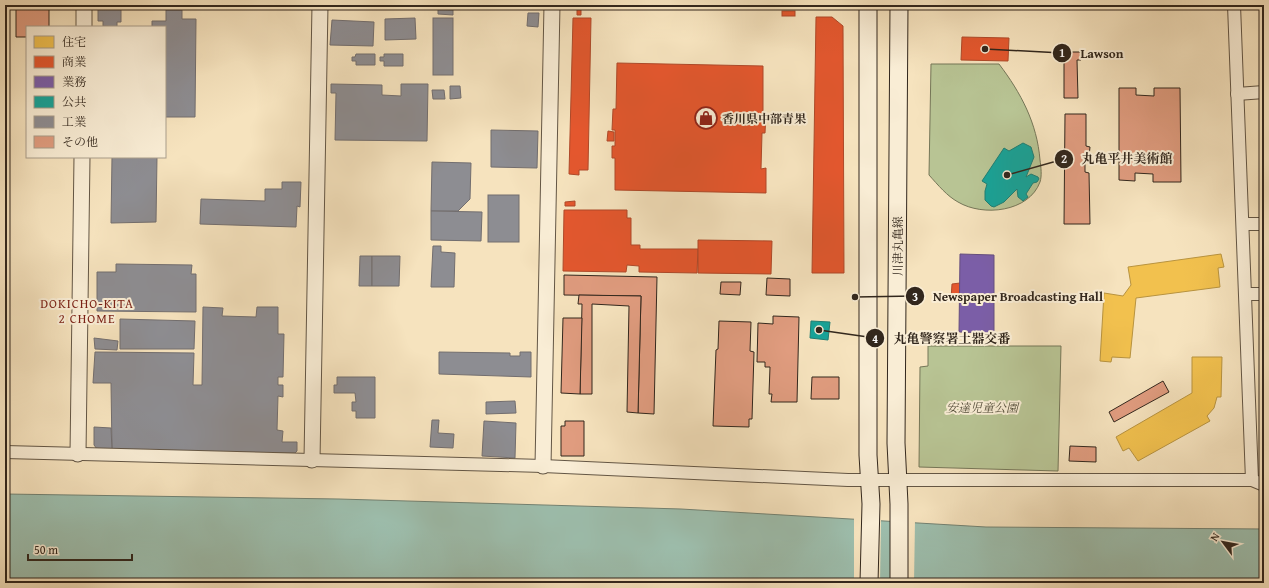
<svg xmlns="http://www.w3.org/2000/svg" width="1269" height="588" font-family="'Gentium Book Plus','Noto Serif JP',serif">
<rect width="100%" height="100%" fill="#f6e3be"/>
<filter id="stains"><feTurbulence type="fractalNoise" baseFrequency=".005" numOctaves="4"/><feColorMatrix values="0 0 0 0 .2 0 0 0 0 .09 0 0 0 0 .02 0 0 0 .5 -.17"/></filter>
<radialGradient id="worn" r=".72"><stop offset=".6" stop-color="#630" stop-opacity="0"/><stop offset="1" stop-color="#630" stop-opacity=".3"/></radialGradient>
<g fill="#b8c494" stroke="#757658">
<path d="M931,64H999C1021,93 1037,123 1040,160C1041,167 1042,176 1040,182C1029,212 983,217 958,202C947,196 938,185 929,175Z"/>
<path d="M928,346H1061L1058,471L919,467L920,367L928,366Z"/>
</g>
<path fill="#9dbead" stroke="#728273" d="M5,494L339,499L681,509L986,527L1264,529V583H5Z"/>
<g fill="#f6e3be">
<path d="M854,517L881,519L880,583H854Z"/>
<path d="M891,520L915,521L914,583H890Z"/>
</g>
<g fill="#f2c14e" stroke="#b8933f">
<path d="M1221,254L1224,267L1218,268L1220,287L1136,298L1130,358L1112,357L1111,362L1100,361L1104,293L1123,296L1131,285L1128,267Z"/>
<path d="M1192,357H1222L1221,397H1217L1214,408L1207,416L1210,421L1138,461L1129,448L1123,451L1116,437L1192,393Z"/>
</g>
<g fill="#e4572e" stroke="#af4929">
<path d="M581,7V15H577V8Z"/>
<rect x="782" y="11" width="13" height="5"/>
<path d="M816,17H832L843,26L844,273H812Z"/>
<path d="M573,18H591L588,170H579V175L569,174Z"/>
<path d="M962,37L1009,38L1008,61L961,60Z"/>
<path d="M617,63L763,66V113H766L765,133H762L761,169L766,168V193L615,190V158H612V146H615V130H612L613,109H616Z"/>
<path d="M608,131L614,132V141H607Z"/>
<path d="M575,201V206H565V202Z"/>
<path d="M564,210H627V218H631V245H640V249H698L697,273L639,272V266L627,265L626,272L563,271Z"/>
<path d="M698,240L772,241L771,274L698,273Z"/>
<path d="M960,283L959,299H951L952,284Z"/>
</g>
<path fill="#7b5ea7" stroke="#654e7e" d="M960,254L994,255V333L959,332Z"/>
<g fill="#17a398" stroke="#1f7e73">
<path d="M1023,143L1031,147L1034,157L1026,177L1031,174L1038,177L1039,179L1037,182L1033,183L1026,194L1028,197L1023,201L1018,197L1017,189L1004,202L994,207L991,206L985,200V191L987,184L982,181L1004,148L1009,151Z"/>
<path d="M811,321L830,322L828,340L810,338Z"/>
</g>
<g fill="#8d8d92" stroke="#726e6f">
<path d="M101,5H121V22H117V27L103,26V21H98V8Z"/>
<path d="M438,9L453,10V15L438,14Z"/>
<path d="M166,10H182V19H196L195,117H165V27H152V21H166Z"/>
<path d="M528,13H539L538,27L527,26Z"/>
<path d="M415,18L416,39L385,40V19Z"/>
<rect x="433" y="18" width="20" height="57"/>
<path d="M332,20L374,22L373,46L330,45Z"/>
<path d="M356,54H375V65H356V61H352V57H355Z"/>
<path d="M384,54H403V66H384V61H380V57H384Z"/>
<path d="M331,84L382,85V95L401,96V84H428L427,141L335,140L336,93H331Z"/>
<path d="M450,86H460L461,98L450,99Z"/>
<path d="M432,90H444L445,99H433Z"/>
<path d="M491,130L538,131L537,168L491,167Z"/>
<path d="M112,157H157L156,222L111,223Z"/>
<path d="M432,162L471,163L470,199L458,211H431Z"/>
<path d="M282,182H301L300,207L297,206L296,227L200,224L201,199L265,201V189H282Z"/>
<rect x="488" y="195" width="31" height="47"/>
<path d="M431,211L482,212L481,241L431,240Z"/>
<path d="M433,246H441V252L455,253L454,287H431Z"/>
<path d="M360,256H372V286H359Z"/>
<path d="M372,256H400L399,286H372Z"/>
<path d="M116,264L192,265L191,274H196V312L97,311V272H116Z"/>
<path d="M203,307L223,308L222,316L256,317L257,307H278V334H284L283,377H278V385H283V397L278,396L277,430L283,431L282,442H297V451L295,453L112,450L111,383H93L95,352L194,353L193,385H202Z"/>
<path d="M120,319L195,321L194,349H120Z"/>
<path d="M94,338L118,341L117,350L95,349Z"/>
<path d="M439,352L510,353V356H520V352H531V377L439,374Z"/>
<path d="M337,377H375V418H356V411H352V402H356L355,393H334V385H337Z"/>
<path d="M515,401L516,413L486,414V402Z"/>
<path d="M432,420H439L438,433L454,434L453,448L430,447Z"/>
<path d="M484,421L516,423L515,458L482,456Z"/>
<path d="M94,427L111,428L112,450L97,449L94,445Z"/>
</g>
<g fill="#e09c7f" stroke="#32271d">
<path d="M16,5H49V27H27V37H16Z"/>
<path d="M1064,52H1081V60H1077L1078,98H1064Z"/>
<path d="M1119,88H1136V95L1154,96V88H1180L1181,182H1153V174L1135,173V181L1119,180Z"/>
<path d="M1065,114H1086V146L1090,147L1089,156H1085V172L1089,173L1090,224H1064Z"/>
<path d="M564,275L657,277L654,414L638,413L641,296L564,295Z"/>
<path d="M767,278L790,279V296L766,295Z"/>
<path d="M721,282H741L740,295L720,294Z"/>
<path d="M579,295L641,296L638,413L627,412L629,306L592,304V394H580L582,304H578Z"/>
<path d="M773,316L799,317L797,402H771L772,394H769L770,367H765V362H757L758,323L773,324Z"/>
<path d="M563,318H582L580,394L561,393Z"/>
<path d="M719,321L751,322L750,351L754,352L752,419H749V427L713,426L716,350L718,349Z"/>
<path d="M812,377H839V399H811Z"/>
<path d="M1163,381L1169,392L1114,422L1109,412Z"/>
<path d="M565,421H584V456H561V426H565Z"/>
<path d="M1070,446L1096,447V462L1069,461Z"/>
</g>
<g fill="none" stroke-linecap="round" stroke-linejoin="round">
<g stroke="#635645" stroke-width="14">
<g id="minor">
<path d="M1234,5L1252,480"/>
<path d="M1237,94L1264,92"/>
<path d="M1243,224H1264"/>
<path d="M1246,294H1264"/>
<path d="M5,452L543,466L848,480H1252L1264,485"/>
</g>
</g>
<g stroke="#635645" stroke-width="17">
<g id="tertiary">
<path d="M84,27V5"/>
<path d="M78,454L82,157"/>
<path d="M312,460L320,5"/>
<path d="M543,466L552,5"/>
</g>
</g>
<g stroke="#32271d" stroke-width="19">
<g id="secondary">
<path d="M868,5V455L871,504L869,583"/>
<path d="M899,583V504L896,443L899,5"/>
</g>
</g>
<use href="#minor" stroke="#f9edd5" stroke-width="12"/>
<use href="#tertiary" stroke="#f9edd5" stroke-width="15"/>
<use href="#secondary" stroke="#f9edd5" stroke-width="17"/>
</g>
<defs>
<g id="shop-ring" transform="scale(1.15)"><circle r="9.5" fill="#f9edd5" stroke="#8f2418" stroke-width="1.5"/><path d="M-5-2.5h2.3a2.7 3.5 0 0 1 5.4 0H5L5.5 6h-11ZM-1.5-2.5h3a1.5 2.3 0 0 0-3 0Z" fill="#8f2418"/></g>
</defs>
<g fill-rule="evenodd">
<use href="#shop-ring" x="706" y="118"/>
</g>
<g text-anchor="middle" dominant-baseline="central" stroke-width="4" stroke-linejoin="round" paint-order="stroke">
<g font-size="12" font-weight="bold" fill="#32271d" stroke="#f9edd5" text-anchor="start">
<text x="722" y="118">香川県中部青果</text>
</g>
<g font-size="12" fill="#32271d" stroke="#f9edd5">
<text transform="translate(897 246) rotate(-90)">川津丸亀線</text>
</g>
<g font-size="12" font-style="italic" fill="#544e3b" stroke="#f9edd5">
<text x="982" y="407">安達児童公園</text>
</g>
<g font-size="13" letter-spacing="1" fill="#7a1f14" stroke="#f9edd5">
<text x="87" y="303">DOKICHO-KITA<tspan x="87" dy="15">2 CHOME</tspan></text>
</g>
</g>
<path fill="none" stroke="#32271d" stroke-width="1.5" d="M985 49L1062 53M1007 175L1064 159M855 297L915 296M819 330L875 338"/>
<g fill="#32271d" stroke="#f9edd5" stroke-width="1.5">
<circle cx="985" cy="49" r="4"/>
<circle cx="1007" cy="175" r="4"/>
<circle cx="855" cy="297" r="4"/>
<circle cx="819" cy="330" r="4"/>
<circle cx="1062" cy="53" r="10"/>
<circle cx="1064" cy="159" r="10"/>
<circle cx="915" cy="296" r="10"/>
<circle cx="875" cy="338" r="10"/>
</g>
<g font-size="12" text-anchor="middle" font-weight="bold" fill="#fff">
<text x="1062" y="57">1</text>
<text x="1064" y="163">2</text>
<text x="915" y="301">3</text>
<text x="875" y="343">4</text>
</g>
<g font-size="13" text-anchor="middle" font-weight="bold" fill="#32271d" stroke="#f9edd5" stroke-width="4" stroke-linejoin="round" paint-order="stroke">
<text x="1102" y="58">Lawson</text>
<text x="1127" y="163">丸亀平井美術館</text>
<text x="1018" y="301">Newspaper Broadcasting Hall</text>
<text x="952" y="343">丸亀警察署土器交番</text>
</g>
<rect width="1269" height="588" fill="none" stroke="#f6e3be" stroke-width="20"/>
<rect x="6" y="6" width="1257" height="576" fill="none" stroke="#32271d" stroke-width="2"/>
<rect x="10" y="10" width="1249" height="568" fill="none" stroke="#32271d"/>
<rect x="26" y="26" width="140" height="132" fill="#f9edd5" stroke="#a99e8b"/>
<rect x="34" y="36" width="20" height="12" fill="#f2c14e" stroke="#a99e8b"/>
<text x="62" y="46" font-size="12" fill="#32271d">住宅</text>
<rect x="34" y="56" width="20" height="12" fill="#e4572e" stroke="#a99e8b"/>
<text x="62" y="66" font-size="12" fill="#32271d">商業</text>
<rect x="34" y="76" width="20" height="12" fill="#7b5ea7" stroke="#a99e8b"/>
<text x="62" y="86" font-size="12" fill="#32271d">業務</text>
<rect x="34" y="96" width="20" height="12" fill="#17a398" stroke="#a99e8b"/>
<text x="62" y="106" font-size="12" fill="#32271d">公共</text>
<rect x="34" y="116" width="20" height="12" fill="#8d8d92" stroke="#a99e8b"/>
<text x="62" y="126" font-size="12" fill="#32271d">工業</text>
<rect x="34" y="136" width="20" height="12" fill="#e09c7f" stroke="#a99e8b"/>
<text x="62" y="146" font-size="12" fill="#32271d">その他</text>
<g transform="translate(1223 542) rotate(302)" stroke="#f9edd5" stroke-width="3" paint-order="stroke">
<path d="M0-3L7 15L0 10L-7 15Z" fill="#32271d"/>
<text y="-6" font-size="11" font-weight="bold" text-anchor="middle" fill="#32271d">N</text>
</g>
<path d="M28 554v6h104v-6" fill="none" stroke="#32271d" stroke-width="2"/>
<text x="34" y="554" font-size="12" fill="#32271d" stroke="#f9edd5" stroke-width="3" paint-order="stroke">50 m</text>
<rect width="100%" height="100%" filter="url(#stains)"/>
<rect width="100%" height="100%" fill="url(#worn)"/>
</svg>
